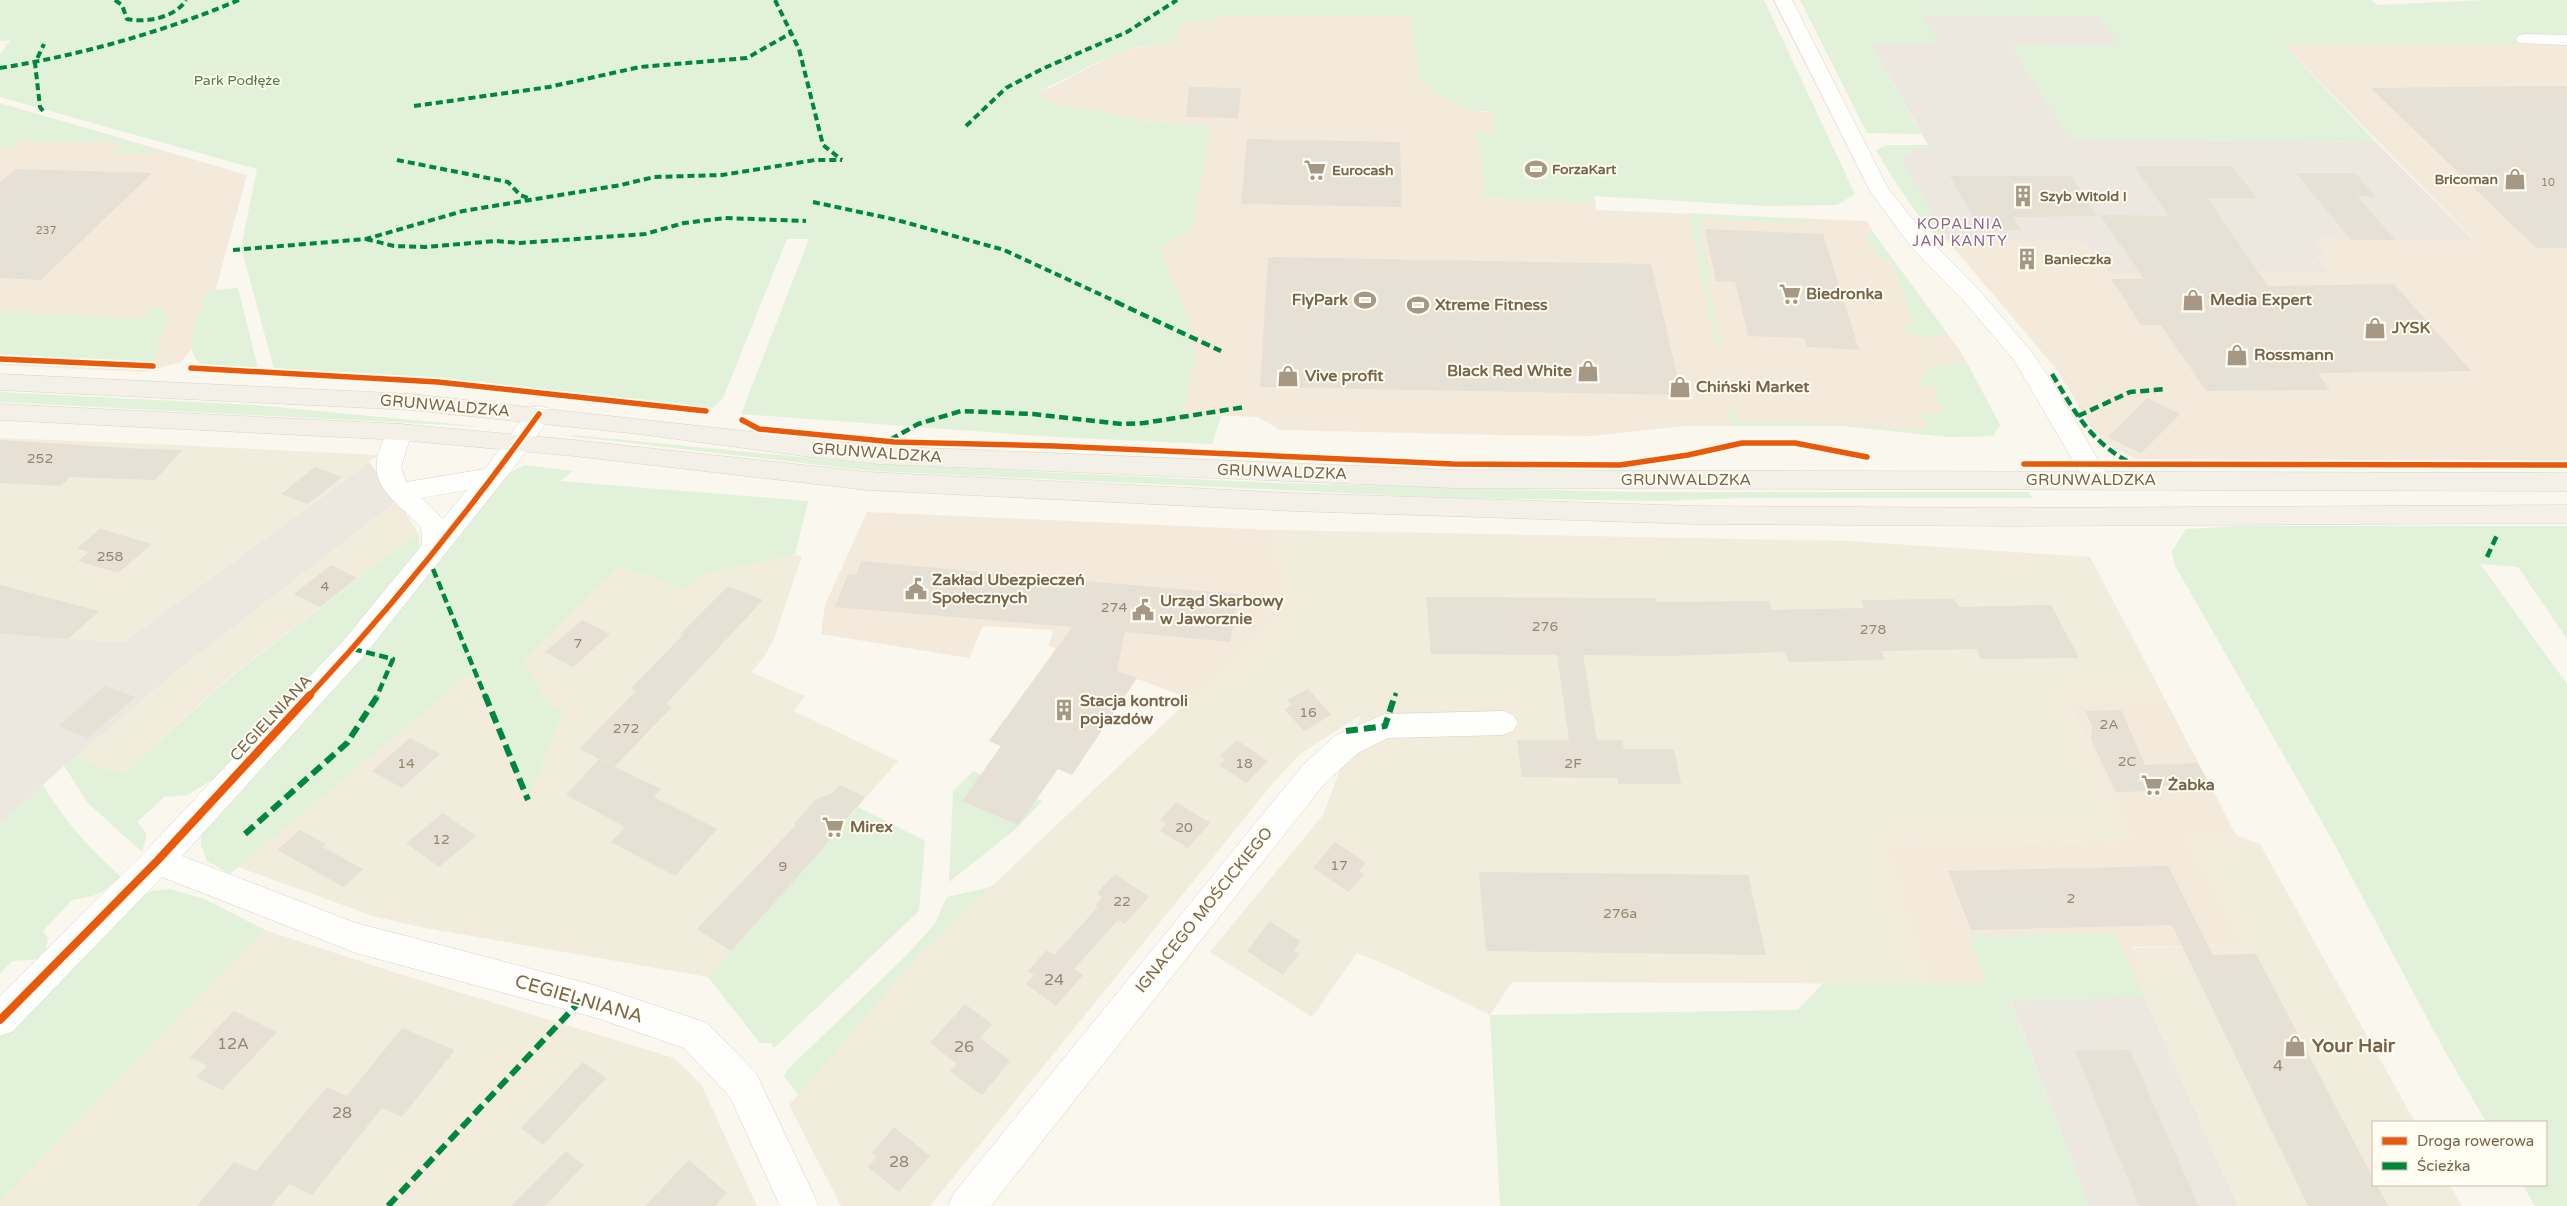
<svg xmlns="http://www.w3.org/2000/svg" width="2567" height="1206" font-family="'Varela Round',sans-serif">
<rect width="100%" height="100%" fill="#f9f7ee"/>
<g fill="#f2ecdc">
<path d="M0,438L153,444L378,455L124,642L0,634Z"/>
<path d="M398,500L419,535L409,539L227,679L122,775L75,756L178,670Z"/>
<path d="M1274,530L1849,541L2090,557L2166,701L2069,703L2132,840L1886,846L1928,984L1512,982L1490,1015L1396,969L1357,953L1312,1017L1210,952L1323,815L1361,715L1300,754L1273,783L930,1206H841L789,1105L919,955L1281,613Z"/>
<path d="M795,555L802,556L774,639L764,657L751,672L805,696L794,711L898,761L708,977L420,927L373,916L238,867L473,671L528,799L564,710L550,706L524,661L620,566L683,589L707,573Z"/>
<path d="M2236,835L2260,844L2415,1122H2373V1185H2450L2462,1206H2238L2144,997L2132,981H2142L2132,948L2241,945L2186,837Z"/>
<path d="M265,930L390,971L674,1058L701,1084L757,1206H0V1200Z"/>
</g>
<g fill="#f3eadc">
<path d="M1219,16H1410L1419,78L1481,112H1493L1496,131H1477L1485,198L1595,202L1596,210L1867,221L1874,234L1961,352L2000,425L1993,436L1949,437L1844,426H1684L1592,436L1497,435L1280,430L1258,417L1183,414L1195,351L1160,246L1191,231L1211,126L1140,121L1094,110L1055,104L1035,92L1052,87L1118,52L1157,43L1171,45L1183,21H1214Z"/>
<path d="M2283,44H2567V461L2135,459L2107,444L2092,428L2057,370L1947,240L2084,241L2090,250H2095L2111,274L2329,273L2317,254H2325L2314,239L2474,240Z"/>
<path d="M0,103L247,175L203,336L181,362L144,372L0,365Z"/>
<path d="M867,512L1274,530L1282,613L1191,699L1049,646L1053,630L983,626L969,658L821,634L825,605Z"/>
<path d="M2166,701L2236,835L2186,837L2242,945L2132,947L2143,981L1928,984L1886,846L2132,840L2069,702Z"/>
</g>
<g fill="#ece8df">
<path d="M1921,15L2097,16L2121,46L2011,45L2070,139L2376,142L2474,241L2315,239L2326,254L2317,255L2330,273L2110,274L2096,250H2090L2084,241L1947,240L1901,159L1914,148L1929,147L1870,42L1938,43Z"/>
<path d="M369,462L398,500L178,670L64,766L0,824V634L124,642Z"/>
<path d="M2144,997L2238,1206H2089L2011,1001Z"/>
</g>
<g fill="#e2f1d9">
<path d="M0,0H1764L1855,194L1837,205L1767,206L1594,196L1595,202L1485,198L1477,131H1496L1493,112C1459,110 1443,101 1418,78L1410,16H1219L1214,21H1183L1171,45C1121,39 1080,76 1036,92L1055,104L1094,110L1140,121L1211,126L1191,231L1160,247L1188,320L1195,351L1183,414L1221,416L1212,444L1055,437L741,414L809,239H787L723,398L713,408L477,382L274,369L241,247L257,169L0,97V55L10,40L0,41Z"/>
<path d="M1800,0H2371L2377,5L2487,0H2567V44H2283L2376,142L2070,139L2011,45L2120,46L2097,16L1921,15L1939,43L1870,42L1921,134L1867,133Z"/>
<path d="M0,104L121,138L161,153H114L122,143L19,141L9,149L0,146Z"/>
<path d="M1887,145H1928L1929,148H1914L1901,159L1947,240L1940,241C1914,212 1895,182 1876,150Z"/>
<path d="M1689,213L1814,220L1811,223L1699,219L1710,277H1706L1721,348H1716Z"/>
<path d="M1873,232L1874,234L1947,333C1933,339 1910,340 1903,324H1914L1891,260L1881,259L1866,238L1867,234Z"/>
<path d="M238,288L258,369L204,366C178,352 200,312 207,291Z"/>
<path d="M152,307L163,310L167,318L154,363L0,356V311L140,319Z"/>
<path d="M1960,362L1967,363L2000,425L1993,436L1949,437L1844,426H1732L1728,407H1733L1738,423H1759L1760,421L1928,429L1923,413H1944L1934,386L1922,385L1921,374L1934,365Z"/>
<path d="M0,392L255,405L486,427L0,402Z"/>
<path d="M573,435L874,464L1275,483L1631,492H2028L2033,498H1741L1660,501L1452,498L872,471L570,436Z"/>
<path d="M525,465L573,471L560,481L808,501L795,555L707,573L683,589L620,566L524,661L550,706L564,710L528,800L473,671L230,874L207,861L201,845V834L502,481L511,472Z"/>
<path d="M2242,526H2567V639L2518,567L2480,564L2567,684V1206H2535L2523,1185H2546V1122H2486L2442,1046L2330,836L2174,564L2172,551L2186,529Z"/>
<path d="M419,535L420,550L314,676L217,777L187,795L164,797L137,822L147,834L142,852L88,803L64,766L75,756L122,775L227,680L409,539Z"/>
<path d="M973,771L1042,801L1017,828L949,882L953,791Z"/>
<path d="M43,785C67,824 87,846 121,877L103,891L93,896L72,900L43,931L48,938L46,949L40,959L12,961L0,974V824Z"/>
<path d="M858,807L925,841L919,911L774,1048L771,1043H760L708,977Z"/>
<path d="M991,887L919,955L798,1095L784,1076L788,1069L907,955L934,925L947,897Z"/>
<path d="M170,889L204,899L265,930L0,1200V1034L135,899L152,891Z"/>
<path d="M2114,933L2144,997L2011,1002L2089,1206H1500L1490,1015L1798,1010L1823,983H1986L1969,936Z"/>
</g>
<g fill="#e6e0d5">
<path d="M2539,86H2567V248H2536L2371,88Z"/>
<path d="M1189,87L1241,88L1238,118L1186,117Z"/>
<path d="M1247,139L1400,142L1402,207L1241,204Z"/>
<path d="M2134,166H2232L2257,198H2207L2268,286L2394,284L2471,371L2318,373L2330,390L2206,391L2161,325H2141L2111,279H2144L2100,215L2169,216Z"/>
<path d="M16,169L152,173L41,280L0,278V182Z"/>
<path d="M2296,173H2355L2376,197L2357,196L2395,240H2351Z"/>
<path d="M1950,176H2071L2097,216L2013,217L2021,230H1980Z"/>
<path d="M1705,229L1823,234L1859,350L1807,347L1804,338L1748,336L1735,282L1716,281Z"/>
<path d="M1268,257L1651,264L1682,395L1260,387Z"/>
<path d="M2147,398L2180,414L2141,453L2108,437Z"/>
<path d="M0,440L142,449L182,450L155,480L70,477L61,486L0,483Z"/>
<path d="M315,467L342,477L308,504L281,494Z"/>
<path d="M100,529L111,532L152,544L118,573L78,561L89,552L77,548Z"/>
<path d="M861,561L1002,574L1239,594L1230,642L1125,632L1117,671L1137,678L1072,775L1058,769L1018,825L962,801L1001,746L989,741L1072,627L835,607L848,574L856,575Z"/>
<path d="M331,565L357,578L320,607L294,594Z"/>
<path d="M0,585L99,611L68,639L0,634Z"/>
<path d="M728,586L763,600L666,704L672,707L615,766L579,749L636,691L631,688L683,635L680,634Z"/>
<path d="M1426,597L1655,598L1656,602L1769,601L1772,610L1864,608L1861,600L1954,599L1959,607L2051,605L2079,658L1981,659L1977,649L1881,651L1885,660L1789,662L1785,652L1668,656L1583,655L1597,740H1622L1624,749H1674L1681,784H1618V778L1522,777L1517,740H1569L1557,655L1431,654Z"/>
<path d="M582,620L610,634L573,667L545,652Z"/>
<path d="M105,686L135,697L88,738L58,726Z"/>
<path d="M1308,689L1331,715L1304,731L1284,709L1292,705L1287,700Z"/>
<path d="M2121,710L2145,765L2198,763L2210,786H2154L2156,791L2116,792L2091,740L2092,725L2085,711Z"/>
<path d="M410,738L440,754L402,788L372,771Z"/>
<path d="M1237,740L1268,761L1246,783L1219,765L1225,759L1220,756Z"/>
<path d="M599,759L661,789L654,797L717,829L675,876L611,842L625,827L566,795Z"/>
<path d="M840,785L865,797L817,855L731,951L697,929L796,825L794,824L816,799L833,793Z"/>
<path d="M1176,802L1210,823L1188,848L1160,831L1166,824L1160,820Z"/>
<path d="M443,813L476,836L439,867L406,843Z"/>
<path d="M300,830L326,844L323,847L363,869L344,887L277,850Z"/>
<path d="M1335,842L1366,863L1359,871L1364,874L1349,892L1313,868Z"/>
<path d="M2168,866L2213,955L2256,954L2373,1178V1185H2377L2388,1206H2308L2172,925L1971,930L1948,871Z"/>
<path d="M1479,872L1748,875L1766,955L1486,951Z"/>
<path d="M1115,874L1149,897L1125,924L1118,920L1074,969L1083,975L1056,1006L1026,984L1034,975L1028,971L1047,950L1054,955L1098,907L1096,905L1102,897L1097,893Z"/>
<path d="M1270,921L1300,941L1294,951L1299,954L1283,975L1247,951Z"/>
<path d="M965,1004L992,1024L980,1038L1010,1061L982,1095L950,1071L957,1064L930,1043Z"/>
<path d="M234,1011L277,1032L222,1090L196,1077L207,1066L190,1057Z"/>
<path d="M402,1028L455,1050L402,1117L382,1108L312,1195L289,1184L271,1206H197L234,1162L256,1171L327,1087L347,1096Z"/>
<path d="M2130,1050L2173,1149L2199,1206H2139L2075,1051Z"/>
<path d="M583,1062L606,1078L543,1145L521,1128Z"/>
<path d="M894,1127L930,1156L899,1192L868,1167L877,1157L872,1153Z"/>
<path d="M566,1151L584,1165L545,1206H511Z"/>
<path d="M689,1160L727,1193L715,1206H645Z"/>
</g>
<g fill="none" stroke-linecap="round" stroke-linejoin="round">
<g stroke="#d8d4cc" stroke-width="1">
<g id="minor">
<path d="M1774,0H1792L1889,190L1928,238L1979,290L2030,350L2053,383L2110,480L2106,486L2097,489L2088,486L2014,360L1963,300L1912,248L1870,191Z"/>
<path d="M2525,34L2567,35V45L2519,43L2516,39L2519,35Z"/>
<path d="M539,406L548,408L551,414L548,420L515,466L363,657L182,856L356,923L597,986L707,1023L756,1073L819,1206H780L730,1097L684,1048L597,1018L356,953L162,877L12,1032L0,1036V996L146,851L343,641L422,545L421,527C385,491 359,480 391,426L400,424L409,426L412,432L401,467L406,482L485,469L530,408ZM467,490L443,519L422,498Z"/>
<path d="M1503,711L1513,715L1518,723L1513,731L1503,735L1388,738L1358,753L1325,783L991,1206H948L954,1193L1303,765L1336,735L1385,714Z"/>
</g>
</g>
<g stroke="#dad4cb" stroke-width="1">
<g id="major">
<path d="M0,374L411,394L879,446L1455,470L2567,473V491L1455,488L879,464L811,457L639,434L411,410L0,390Z"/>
<path d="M0,404L400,424L574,440L867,472L1292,493L1694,506L2013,508L2567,505V523L2013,526L1694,524L1292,511L867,490L574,456L400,440L0,420Z"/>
</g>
</g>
<use href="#minor" fill="#fefefc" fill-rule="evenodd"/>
<use href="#major" fill="#f3f1e7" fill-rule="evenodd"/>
<g stroke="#00873e" stroke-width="4" stroke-dasharray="7 4" stroke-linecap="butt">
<path d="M115,0L122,5L127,19C146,23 175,18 186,0"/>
<path d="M775,0L799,49L823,145L842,160"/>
<path d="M0,68C81,55 163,32 239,0"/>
<path d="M414,106L549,87L640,67L747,58L791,33"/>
<path d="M43,111L40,107L35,63L44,44"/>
<path d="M966,126L1006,88L1042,69L1127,32L1177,0"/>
<path d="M397,160L508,182L520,195L531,199"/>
<path d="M813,202L897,220L1004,250L1119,303"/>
<path d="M366,239L394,246L425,247L496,241L520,243L645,234L684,223L725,218L806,221"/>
<path d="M233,250L366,239L463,211L621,185L654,177L722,175L815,160H842"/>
</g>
<g stroke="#00873e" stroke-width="4.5" stroke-dasharray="9 4.5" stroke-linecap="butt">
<path d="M1116,302L1221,351"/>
<path d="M2052,374C2074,410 2088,439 2127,461"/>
<path d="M2078,416L2130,392L2166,389"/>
<path d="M890,440L918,424L961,411L1033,414L1122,424L1144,423L1245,407"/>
<path d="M2487,557L2498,533"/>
<path d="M433,569L485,696"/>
<path d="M353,649L393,659L377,696"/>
<path d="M1395,696L1396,693"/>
</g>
<g stroke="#00873e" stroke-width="6" stroke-dasharray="12 6" stroke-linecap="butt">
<path d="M485,695L528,800"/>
<path d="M1346,731L1385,726L1395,695"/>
<path d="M245,834L347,743L378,695"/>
<path d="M388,1206L583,998"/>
</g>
<g stroke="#fffcf1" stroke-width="9">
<g id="cycleway-far1">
<path d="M0,359L153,366"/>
<path d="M191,368L438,382L706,411"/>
<path d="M742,420L759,429L894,442L1054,446L1453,464L1620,465L1688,455L1742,443H1795L1867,457"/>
<path d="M2024,464L2567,465"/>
<path d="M309,696C390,609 469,511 539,414"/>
</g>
</g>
<g stroke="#fffcf1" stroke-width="11">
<path id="cycleway" d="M0,1020L157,861L310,695"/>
</g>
<use href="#cycleway-far1" stroke="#e8590c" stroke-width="5.5"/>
<use href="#cycleway" stroke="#e8590c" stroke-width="8"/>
</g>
<defs>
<g id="stadium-bare" transform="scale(1.725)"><path d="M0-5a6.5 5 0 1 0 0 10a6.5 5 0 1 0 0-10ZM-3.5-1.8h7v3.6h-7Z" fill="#a69885" stroke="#fffcf1" stroke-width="2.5" paint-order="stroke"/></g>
<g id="supermarket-bare" transform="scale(1.725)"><path d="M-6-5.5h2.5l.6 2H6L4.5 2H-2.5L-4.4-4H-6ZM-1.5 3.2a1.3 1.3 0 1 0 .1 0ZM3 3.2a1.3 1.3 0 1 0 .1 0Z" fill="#a69885" stroke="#fffcf1" stroke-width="2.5" paint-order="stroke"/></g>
<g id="shop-bare" transform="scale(1.725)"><path d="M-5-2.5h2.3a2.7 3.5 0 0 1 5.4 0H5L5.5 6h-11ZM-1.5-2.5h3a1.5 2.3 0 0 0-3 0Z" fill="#a69885" stroke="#fffcf1" stroke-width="2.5" paint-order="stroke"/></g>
<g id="building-bare" transform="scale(1.725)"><path d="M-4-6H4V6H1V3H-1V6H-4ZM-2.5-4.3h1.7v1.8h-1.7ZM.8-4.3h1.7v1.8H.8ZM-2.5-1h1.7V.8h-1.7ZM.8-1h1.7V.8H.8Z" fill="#a69885" stroke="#fffcf1" stroke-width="2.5" paint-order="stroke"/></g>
<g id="civic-bare" transform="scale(1.725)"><path d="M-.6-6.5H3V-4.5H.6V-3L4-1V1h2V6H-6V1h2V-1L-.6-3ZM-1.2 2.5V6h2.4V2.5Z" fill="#a69885" stroke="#fffcf1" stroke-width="2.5" paint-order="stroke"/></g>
</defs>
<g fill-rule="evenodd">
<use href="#stadium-bare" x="1536" y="169"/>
<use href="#supermarket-bare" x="1315" y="170"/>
<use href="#shop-bare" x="2515" y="179"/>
<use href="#building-bare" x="2023" y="196"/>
<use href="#building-bare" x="2027" y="259"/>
<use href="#supermarket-bare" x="1790" y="294"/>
<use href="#stadium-bare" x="1365" y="300"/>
<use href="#shop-bare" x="2193" y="300"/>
<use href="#stadium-bare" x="1418" y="305"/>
<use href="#shop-bare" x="2375" y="328"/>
<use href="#shop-bare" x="2237" y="355"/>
<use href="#shop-bare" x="1588" y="371"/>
<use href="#shop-bare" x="1288" y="376"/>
<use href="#shop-bare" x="1680" y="387"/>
<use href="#civic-bare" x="916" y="589"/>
<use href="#civic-bare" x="1143" y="610"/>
<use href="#building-bare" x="1064" y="710"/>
<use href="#supermarket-bare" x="2152" y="785"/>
<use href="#supermarket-bare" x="833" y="827"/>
<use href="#shop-bare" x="2295" y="1046"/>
</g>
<g text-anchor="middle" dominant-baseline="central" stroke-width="4" stroke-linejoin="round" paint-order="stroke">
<g font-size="11" fill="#968670">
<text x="2548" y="182">10</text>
<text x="46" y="230">237</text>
</g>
<g font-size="14" fill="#497f43" stroke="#fffcf1">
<text x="237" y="80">Park Podłęże</text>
</g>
<g font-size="14" font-weight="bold" fill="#79654c" stroke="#fffcf1" text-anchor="start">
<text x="1552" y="169">ForzaKart</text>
<text x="1332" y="170">Eurocash</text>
<text x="2498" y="179" text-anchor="end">Bricoman</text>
<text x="2040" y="196">Szyb Witold I</text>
<text x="2044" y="259">Banieczka</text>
</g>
<g font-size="14" fill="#968670">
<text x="40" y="458">252</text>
<text x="110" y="556">258</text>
<text x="325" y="586">4</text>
<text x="1114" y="607">274</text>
<text x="1545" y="626">276</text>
<text x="1873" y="629">278</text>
<text x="578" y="643">7</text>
<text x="1308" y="712">16</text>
<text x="2109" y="724">2A</text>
<text x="626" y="728">272</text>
<text x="2127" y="761">2C</text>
<text x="406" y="763">14</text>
<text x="1244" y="763">18</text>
<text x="1573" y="763">2F</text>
<text x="1184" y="827">20</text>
<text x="441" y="839">12</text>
<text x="1339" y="865">17</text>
<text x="783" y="866">9</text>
<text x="2071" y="898">2</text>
<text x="1122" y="901">22</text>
<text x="1620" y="913">276a</text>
</g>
<g font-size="15" letter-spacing="1" fill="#8e6595" stroke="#fffcf1">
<text x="1960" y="224">KOPALNIA<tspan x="1960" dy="17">JAN KANTY</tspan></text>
</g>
<g font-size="16" font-weight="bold" fill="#79654c" stroke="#fffcf1" text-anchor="start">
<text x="1806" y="294">Biedronka</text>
<text x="1348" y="300" text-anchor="end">FlyPark</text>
<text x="2210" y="300">Media Expert</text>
<text x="1435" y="305">Xtreme Fitness</text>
<text x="2392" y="328">JYSK</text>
<text x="2254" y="355">Rossmann</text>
<text x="1572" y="371" text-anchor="end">Black Red White</text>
<text x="1305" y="376">Vive profit</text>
<text x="1696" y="387">Chiński Market</text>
<text x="932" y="580">Zakład Ubezpieczeń<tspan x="932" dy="18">Społecznych</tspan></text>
<text x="1160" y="601">Urząd Skarbowy<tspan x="1160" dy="18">w Jaworznie</tspan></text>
<text x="1080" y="701">Stacja kontroli<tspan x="1080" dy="18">pojazdów</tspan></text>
<text x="2168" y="785">Żabka</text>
<text x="850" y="827">Mirex</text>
</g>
<g font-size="16" fill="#79654c" stroke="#fffcf1">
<text transform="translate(445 406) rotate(5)">GRUNWALDZKA</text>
<text transform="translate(877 453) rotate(4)">GRUNWALDZKA</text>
<text transform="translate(1282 472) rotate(2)">GRUNWALDZKA</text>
<text x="1686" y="480">GRUNWALDZKA</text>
<text x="2091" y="480">GRUNWALDZKA</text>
<text transform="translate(271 718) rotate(-47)">CEGIELNIANA</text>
<text transform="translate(1204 910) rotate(-51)">IGNACEGO MOŚCICKIEGO</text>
</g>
<g font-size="16" fill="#968670">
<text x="1054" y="980">24</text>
<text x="233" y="1044">12A</text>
<text x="964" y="1047">26</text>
<text x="2278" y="1066">4</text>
<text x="342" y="1113">28</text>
<text x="899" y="1162">28</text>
</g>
<g font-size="19" fill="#79654c" stroke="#fffcf1">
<text transform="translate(579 999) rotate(16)">CEGIELNIANA</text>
</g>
<g font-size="19" font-weight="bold" fill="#79654c" stroke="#fffcf1" text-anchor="start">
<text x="2312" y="1046">Your Hair</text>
</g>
</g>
<rect x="2372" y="1121" width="175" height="65" fill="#fffcf1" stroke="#c9c0af"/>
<rect x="2382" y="1137" width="25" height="8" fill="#e8590c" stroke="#c9c0af"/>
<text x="2417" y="1146" font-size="15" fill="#79654c">Droga rowerowa</text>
<rect x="2382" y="1162" width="25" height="8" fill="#00873e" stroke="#c9c0af"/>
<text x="2417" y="1171" font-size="15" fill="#79654c">Ścieżka</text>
</svg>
